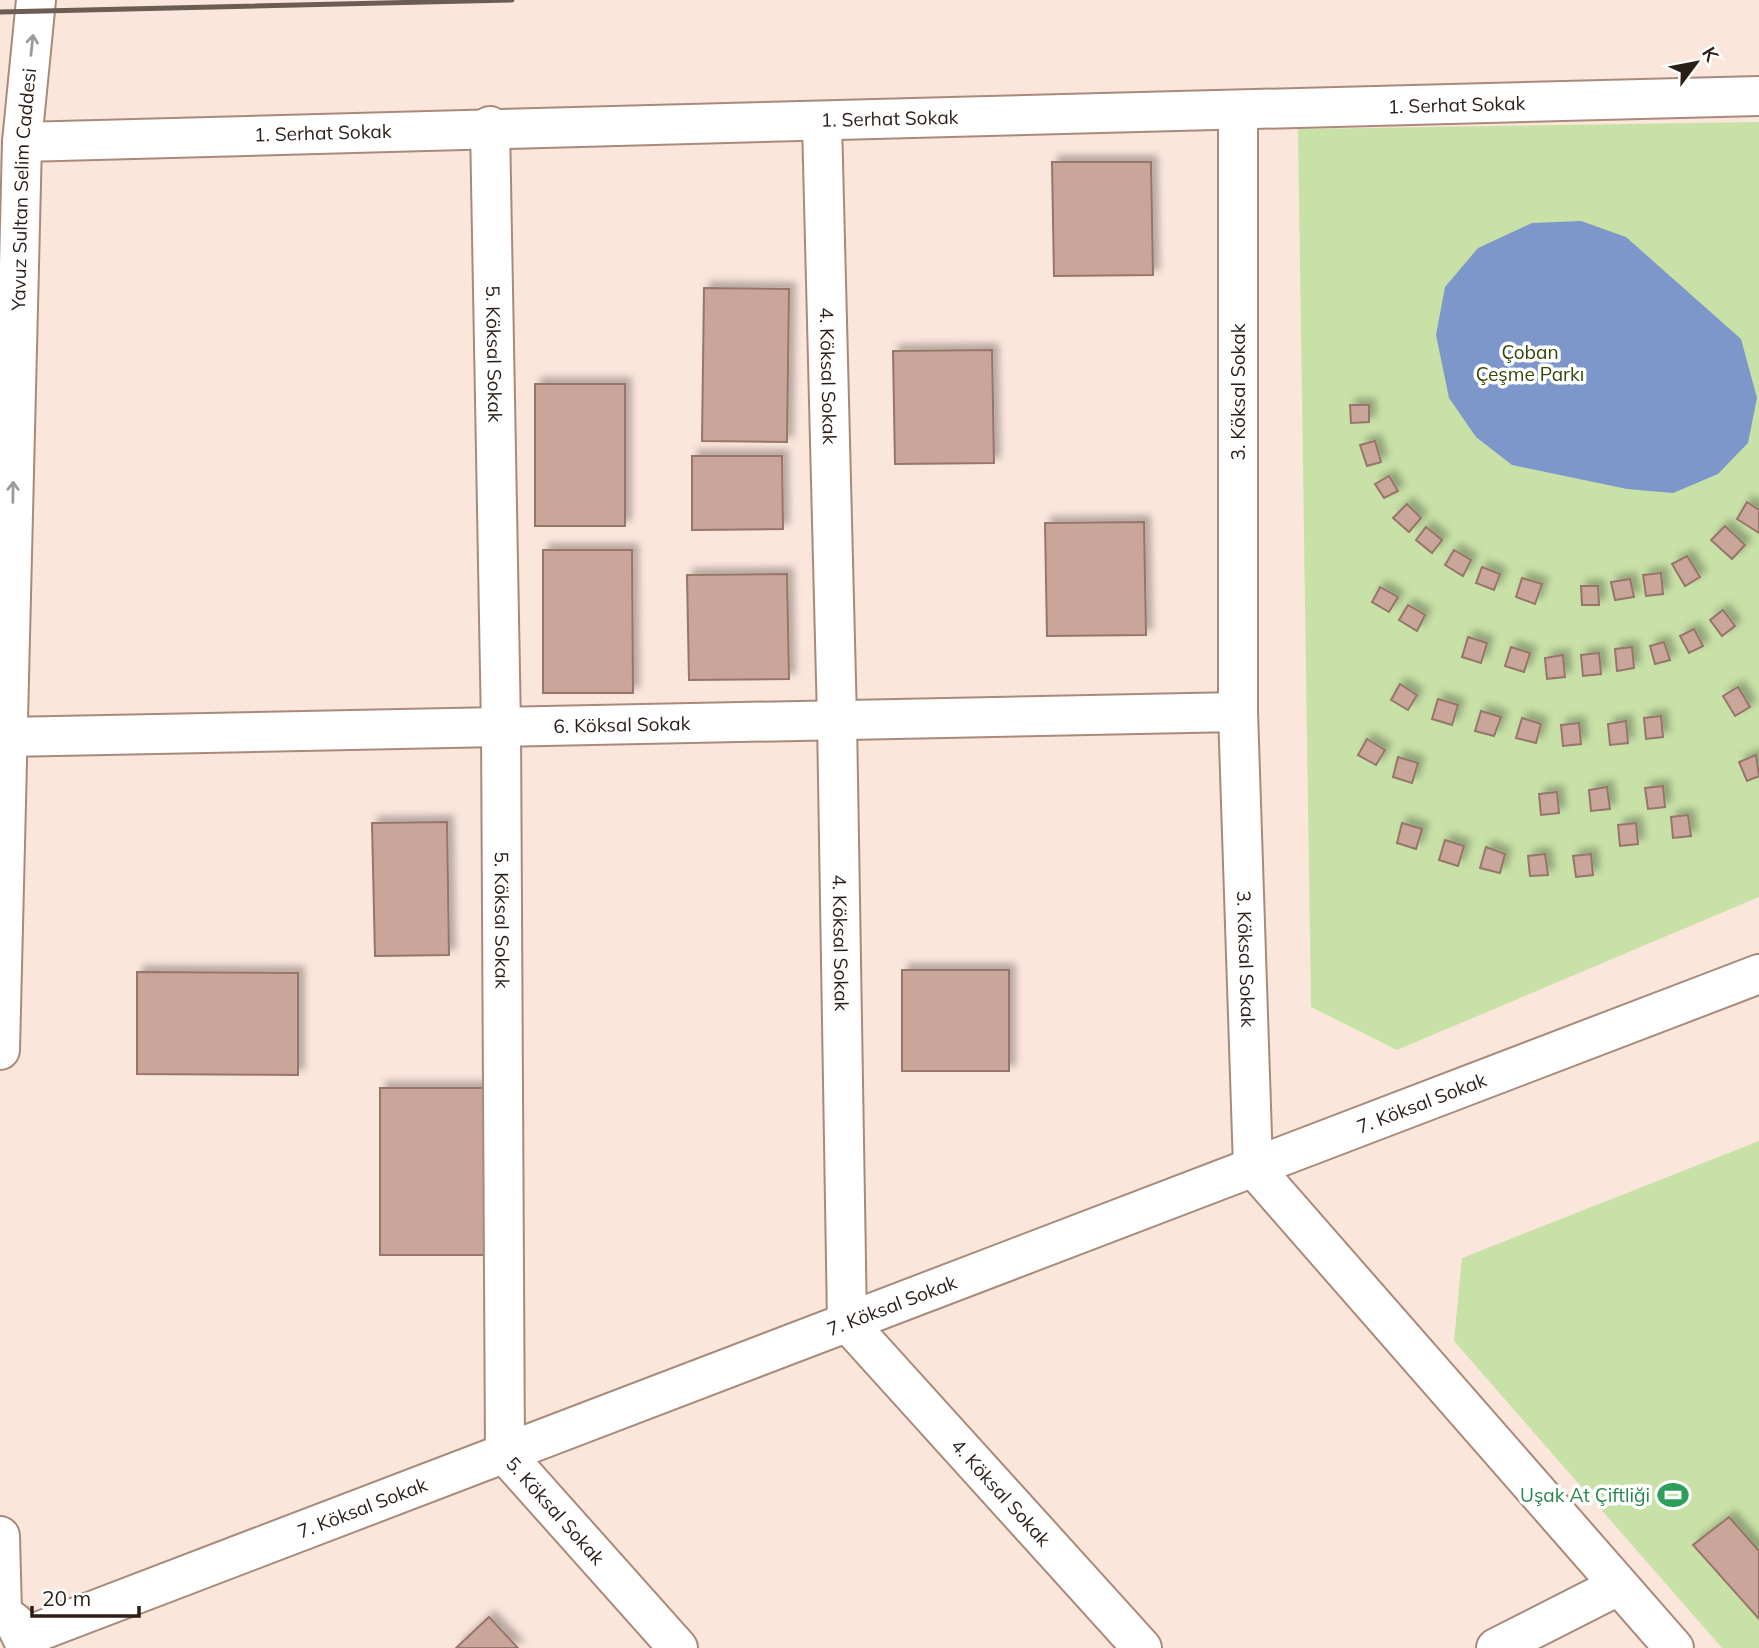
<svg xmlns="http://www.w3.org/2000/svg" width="1759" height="1648" font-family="Mulish,sans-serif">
<defs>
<filter id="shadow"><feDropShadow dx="6" dy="-6" stdDeviation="3.5" flood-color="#0004"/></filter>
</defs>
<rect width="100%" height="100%" fill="#fbe6dc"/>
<g fill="#c8e1a7">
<path d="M1759,122V897L1397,1050L1311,1007L1298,129Z"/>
<path d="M1759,1141V1648H1722L1454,1341L1462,1258Z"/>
</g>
<path fill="#7e97cb" d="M1581,221L1626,237L1741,339L1757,398L1748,443L1718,474L1673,493L1627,489L1512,465L1476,437L1449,398L1436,335L1445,287L1478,248L1532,223Z"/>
<g fill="#c9a699" stroke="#96766a" stroke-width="2" filter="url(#shadow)">
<path d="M1052,162H1151L1153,275L1054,276Z"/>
<path d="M704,288L789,289L787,442L702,441Z"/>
<path d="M992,350L994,463L895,464L893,351Z"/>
<rect x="535" y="384" width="90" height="142"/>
<path d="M1350,405H1369V422L1351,423Z"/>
<path d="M1375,441L1381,462L1367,466L1360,445Z"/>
<path d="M692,456H782L783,529L692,530Z"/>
<path d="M1389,476L1398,491L1384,498L1375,484Z"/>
<path d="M1747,502L1759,510V533L1737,519Z"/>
<path d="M1407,504L1421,518L1409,532L1393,518Z"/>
<path d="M1144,522L1146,635L1047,636L1045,523Z"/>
<path d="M1725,526L1745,545L1732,559L1711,540Z"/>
<path d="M1426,527L1442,540L1432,553L1416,540Z"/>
<path d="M543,550H632L633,693H543Z"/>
<path d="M1454,550L1471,560L1463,576L1445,565Z"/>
<path d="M1687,556L1700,577L1685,586L1672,564Z"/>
<path d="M1482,567L1500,574L1494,590L1476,583Z"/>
<path d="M1661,573L1663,594L1646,596L1643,575Z"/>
<path d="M787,574L789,679L689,680L687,575Z"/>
<path d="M1522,578L1542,584L1535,604L1516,597Z"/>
<path d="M1630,579L1634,597L1615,600L1611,582Z"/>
<path d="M1581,586H1598L1599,605H1582Z"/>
<path d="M1380,587L1398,597L1389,612L1372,602Z"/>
<path d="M1408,605L1425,615L1417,631L1399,620Z"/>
<path d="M1723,610L1735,626L1722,636L1710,620Z"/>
<path d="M1694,629L1703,646L1689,653L1680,636Z"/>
<path d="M1468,637L1487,643L1481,663L1462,657Z"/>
<path d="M1664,642L1670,660L1655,664L1650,646Z"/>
<path d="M1511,647L1530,653L1524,672L1505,666Z"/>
<path d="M1632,647L1634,668L1617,671L1615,649Z"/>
<path d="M1599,653L1601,674L1583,676L1581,655Z"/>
<path d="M1563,655L1565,677L1547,679L1545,658Z"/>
<path d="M1400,684L1417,695L1408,710L1391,700Z"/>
<path d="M1738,687L1750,707L1735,716L1723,696Z"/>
<path d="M1438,699L1458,705L1452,725L1432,719Z"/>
<path d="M1481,711L1501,717L1494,736L1475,731Z"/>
<path d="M1661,716L1663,737L1646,739L1644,718Z"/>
<path d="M1522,718L1541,724L1536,743L1516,738Z"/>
<path d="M1626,721L1628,743L1610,745L1608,724Z"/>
<path d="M1579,723L1581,744L1563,746L1561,725Z"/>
<path d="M1367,739L1385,750L1376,765L1358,755Z"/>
<path d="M1756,755L1759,776L1747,781L1739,762Z"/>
<path d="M1398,757L1418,763L1412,783L1393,777Z"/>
<path d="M1663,786L1665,807L1648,809L1645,788Z"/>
<path d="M1607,787L1610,809L1591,811L1589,790Z"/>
<path d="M1557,792L1559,813L1541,815L1539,794Z"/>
<path d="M1688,815L1691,836L1673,838L1671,817Z"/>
<path d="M447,822L449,955L375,956L372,823Z"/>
<path d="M1402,823L1422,829L1416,849L1397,843Z"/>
<path d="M1636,823L1638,844L1620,846L1618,825Z"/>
<path d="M1445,840L1464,846L1458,866L1439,860Z"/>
<path d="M1486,847L1505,854L1500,873L1480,868Z"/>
<path d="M1545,854L1548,875L1530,876L1528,856Z"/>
<path d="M1591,854L1593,875L1576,877L1573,856Z"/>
<rect x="902" y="970" width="107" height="101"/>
<path d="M137,972L298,973V1075L137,1074Z"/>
<path d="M380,1088H486L485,1255H380Z"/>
<path d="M1729,1517L1759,1551V1619L1693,1545Z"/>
<path d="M489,1617L518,1648H456Z"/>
</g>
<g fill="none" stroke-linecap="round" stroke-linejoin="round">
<g stroke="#a98a7a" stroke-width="42">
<g id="minor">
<path id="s1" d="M1238,112V712L1253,1167L1674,1648"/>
<path id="s2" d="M822,122L837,720L847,1322L1142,1648"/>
<path id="s3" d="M490,126L501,727L505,1454L678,1648"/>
<path id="s4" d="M22,142C601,122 1180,114 1759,96"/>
<path id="s5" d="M6,737L1238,712"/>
<path id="s6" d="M24,1637L1759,974"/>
<path d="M1496,1648L1618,1586"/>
</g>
</g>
<g stroke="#a98a7a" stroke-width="42">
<g id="primary">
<path id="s7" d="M0,1050L22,142L36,0"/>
<path d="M0,1536L2,1613"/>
<path d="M0,1612L15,1623L27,1648"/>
</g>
</g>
<use href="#minor" stroke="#fff" stroke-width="38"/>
<use href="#primary" stroke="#fff" stroke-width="38"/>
<path stroke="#6b5c54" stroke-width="5" d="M0,12L512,0"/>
</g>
<defs><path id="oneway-shaft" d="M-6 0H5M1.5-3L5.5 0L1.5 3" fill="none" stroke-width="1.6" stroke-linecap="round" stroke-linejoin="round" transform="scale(1.75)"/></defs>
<g stroke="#9f9a97">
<use href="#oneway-shaft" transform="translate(32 45) rotate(-84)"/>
<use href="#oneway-shaft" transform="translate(13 492) rotate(-89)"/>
</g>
<defs>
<g id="stadium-bare" transform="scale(2.415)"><path d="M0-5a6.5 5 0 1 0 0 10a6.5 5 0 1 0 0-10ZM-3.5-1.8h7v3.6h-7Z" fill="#2e9e5b" stroke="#fff" stroke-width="2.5" paint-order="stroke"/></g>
</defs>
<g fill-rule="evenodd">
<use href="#stadium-bare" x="1673" y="1495"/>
</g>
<g text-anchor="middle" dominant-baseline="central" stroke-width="7" stroke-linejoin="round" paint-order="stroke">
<g font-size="19" fill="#2a1e17" stroke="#fff">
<text stroke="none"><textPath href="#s4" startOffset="1435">1. Serhat Sokak</textPath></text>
<text stroke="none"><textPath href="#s4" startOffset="868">1. Serhat Sokak</textPath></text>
<text stroke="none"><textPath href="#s4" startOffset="301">1. Serhat Sokak</textPath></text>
<text stroke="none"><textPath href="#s7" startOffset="861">Yavuz Sultan Selim Caddesi</textPath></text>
<text stroke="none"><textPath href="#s3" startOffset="228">5. Köksal Sokak</textPath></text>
<text stroke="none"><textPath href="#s2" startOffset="254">4. Köksal Sokak</textPath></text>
<text transform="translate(1238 392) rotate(-90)">3. Köksal Sokak</text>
<text stroke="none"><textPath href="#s5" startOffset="616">6. Köksal Sokak</textPath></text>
<text stroke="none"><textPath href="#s3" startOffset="794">5. Köksal Sokak</textPath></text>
<text stroke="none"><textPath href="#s2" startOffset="821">4. Köksal Sokak</textPath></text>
<text stroke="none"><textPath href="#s1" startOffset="847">3. Köksal Sokak</textPath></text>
<text stroke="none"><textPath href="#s6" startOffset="1496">7. Köksal Sokak</textPath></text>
<text stroke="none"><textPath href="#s6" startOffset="929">7. Köksal Sokak</textPath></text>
<text stroke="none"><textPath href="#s2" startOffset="1430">4. Köksal Sokak</textPath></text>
<text stroke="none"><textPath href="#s6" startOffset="362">7. Köksal Sokak</textPath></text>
<text stroke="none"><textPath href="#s3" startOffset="1404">5. Köksal Sokak</textPath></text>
</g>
<g font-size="19" fill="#334705" stroke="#fff">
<text x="1530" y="352">Çoban<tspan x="1530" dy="22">Çeşme Parkı</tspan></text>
</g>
<g font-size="19" fill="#27864d" stroke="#fff" text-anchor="end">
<text x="1650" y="1495">Uşak At Çiftliği</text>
</g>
</g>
<g transform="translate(1696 63) rotate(58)" stroke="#ffffff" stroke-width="5" paint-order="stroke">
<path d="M0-5L12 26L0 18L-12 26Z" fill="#2a1e17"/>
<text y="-10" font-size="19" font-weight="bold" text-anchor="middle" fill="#2a1e17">K</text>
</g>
<path d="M32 1606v10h107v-10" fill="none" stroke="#2a1e17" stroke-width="3.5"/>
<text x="42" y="1606" font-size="21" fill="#2a1e17" stroke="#ffffff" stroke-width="5" paint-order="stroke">20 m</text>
</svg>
